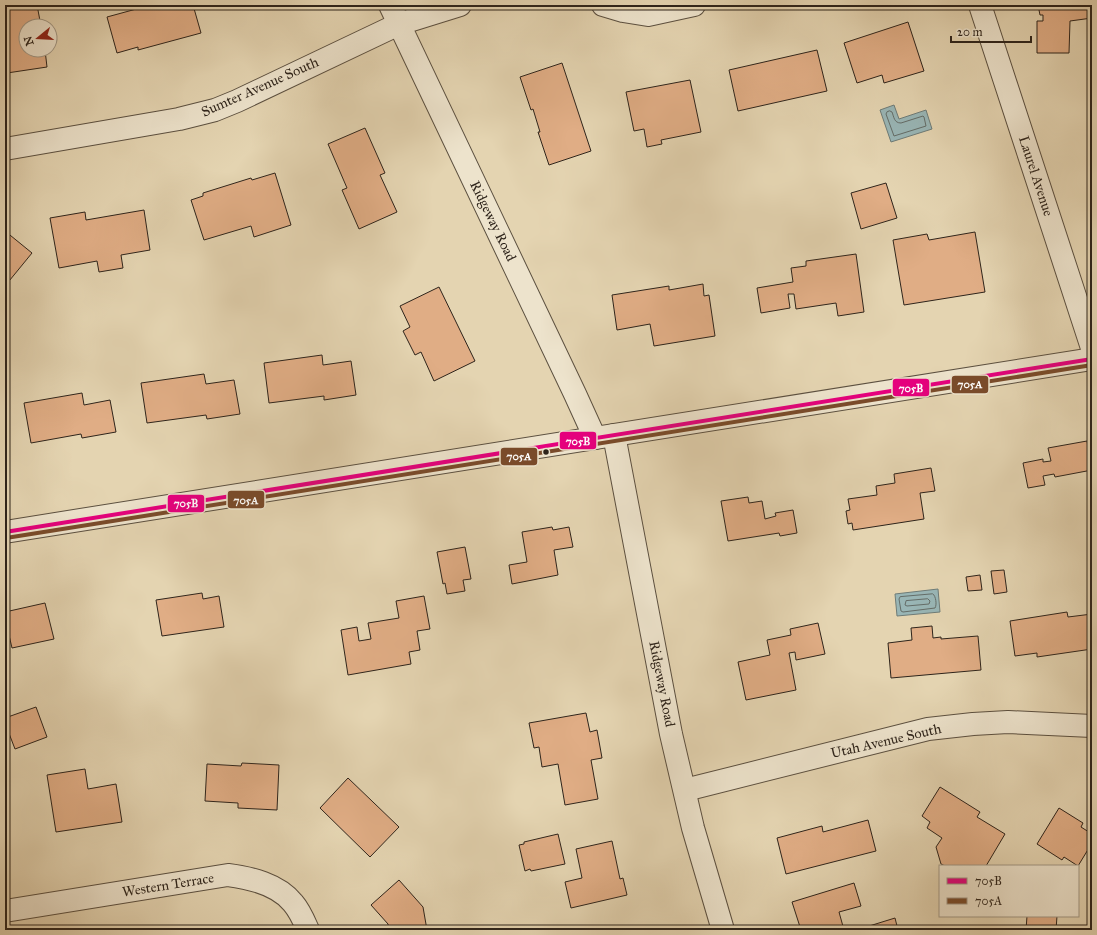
<svg xmlns="http://www.w3.org/2000/svg" width="1097" height="935" font-family="'IM FELL Great Primer',serif">
<rect width="100%" height="100%" fill="#e4d4b1"/>
<filter id="stains"><feTurbulence type="fractalNoise" baseFrequency=".005" numOctaves="4"/><feColorMatrix values="0 0 0 0 .2 0 0 0 0 .09 0 0 0 0 .02 0 0 0 .5 -.17"/></filter>
<radialGradient id="worn" r=".72"><stop offset=".6" stop-color="#630" stop-opacity="0"/><stop offset="1" stop-color="#630" stop-opacity=".3"/></radialGradient>
<g fill="#99b6b6" stroke="#6e7c78">
<path d="M894,105L899,119L926,110L932,129L891,142L880,110Z"/>
<path d="M938,589L940,612L897,616L895,594Z"/>
</g>
<g fill="none" stroke-linecap="round" stroke-linejoin="round">
<g stroke="#646d68" stroke-width="1">
<path d="M890,111L892,112C894,117 894,123 901,123L923,116L924,117L926,126L894,136L886,114L887,112Z"/>
<path d="M933,594C936,596 937,605 935,608L903,612L901,611L899,599L900,597Z"/>
<path d="M928,599L930,601L929,604L907,606L905,605L906,601Z"/>
</g>
</g>
<g fill="#e0ad85" stroke="#2e241b">
<path d="M5,5H37L41,26H26V50H45L47,67L7,73L5,61Z"/>
<path d="M151,5H193L201,33L138,50V47L117,53L107,17Z"/>
<path d="M1038,5H1092V18L1070,21L1069,53H1037V21H1043V15H1040Z"/>
<path d="M908,22L924,71L884,83L882,75L857,83L844,43Z"/>
<path d="M817,50L827,91L738,111L729,70Z"/>
<path d="M562,63L591,151L549,165L538,132H540L533,109L531,110L520,77Z"/>
<path d="M690,80L701,132L661,140L662,144L647,147L644,129L634,131L626,92Z"/>
<path d="M365,128L385,173L380,175L397,212L359,229L342,190L347,188L328,144Z"/>
<path d="M275,173L291,225L254,237L251,226L204,240L191,200L203,196V193L251,178L252,180Z"/>
<path d="M886,183L897,218L861,229L851,193Z"/>
<path d="M144,210L150,250L121,255L123,268L99,272L97,261L59,268L50,218L85,212L86,220Z"/>
<path d="M5,231L32,253L5,286Z"/>
<path d="M975,232L985,292L904,305L893,240L927,234L929,240Z"/>
<path d="M856,254L864,312L838,316L836,303L796,309L794,294H788L790,308L761,313L757,288L793,282L791,268L806,266V261Z"/>
<path d="M703,284L704,296L709,295L715,336L654,346L650,324L617,330L612,295L669,286V290Z"/>
<path d="M439,287L475,361L434,381L421,352L415,355L403,331L410,327L400,306Z"/>
<path d="M322,355L323,365L351,361L356,395L324,400V396L269,403L264,363Z"/>
<path d="M204,374L206,384L234,380L240,414L207,419L206,415L147,423L141,383Z"/>
<path d="M82,393L84,405L110,400L116,432L82,438L81,434L31,443L24,403Z"/>
<path d="M1087,441L1092,470L1055,477L1054,474L1043,476L1045,485L1028,488L1023,463L1043,459V462L1051,461L1048,448Z"/>
<path d="M931,468L935,491L920,493L924,519L853,530L852,523L848,524L846,511L850,510L848,499L877,495L876,486L895,483L894,474Z"/>
<path d="M748,497L749,503L762,501L765,519L776,516L775,513L793,510L797,533L780,536L779,533L728,541L721,501Z"/>
<path d="M552,527L553,530L569,527L573,547L554,550L558,575L512,584L509,565L527,562L522,532Z"/>
<path d="M465,547L471,579L463,580L465,591L447,594L445,583L443,584L437,552Z"/>
<path d="M1004,570L1007,592L994,594L991,571Z"/>
<path d="M980,575L982,590L968,591L966,577Z"/>
<path d="M202,593L203,599L219,596L224,627L162,636L156,600Z"/>
<path d="M424,596L430,629L417,631L420,650L409,652L411,664L348,675L341,630L357,627L359,641L371,639L368,623L399,618L396,601Z"/>
<path d="M45,603L54,639L12,648L5,618V612Z"/>
<path d="M1067,612L1068,617L1092,614V649L1037,657V653L1015,656L1010,621Z"/>
<path d="M818,623L825,654L796,660L795,652L789,653L796,690L746,700L738,662L770,655L767,640L791,635L790,629Z"/>
<path d="M932,626L933,638L941,637V639L978,636L981,670L891,678L888,643L912,640L911,628Z"/>
<path d="M36,707L47,737L15,749L5,723V718Z"/>
<path d="M586,713L590,732L597,730L602,758L591,760L598,799L565,805L558,764L542,767L539,747L534,748L529,723Z"/>
<path d="M242,763L279,765L277,810L238,808V803L205,801L207,764L241,766Z"/>
<path d="M85,769L88,789L116,784L122,822L56,832L47,775Z"/>
<path d="M348,778L399,827L370,857L320,808Z"/>
<path d="M940,787L980,812L977,817L1005,834L986,866H945L941,864L936,847L942,838L927,828L930,822L922,816Z"/>
<path d="M1059,808L1083,823L1081,827L1092,834V843L1078,866L1064,857L1062,860L1037,844Z"/>
<path d="M868,820L876,851L786,874L777,838L822,826L823,832Z"/>
<path d="M558,834L565,864L531,871L530,869L525,871L519,845L524,844V842Z"/>
<path d="M612,841L620,879L623,878L627,895L571,908L565,882L582,878L576,849Z"/>
<path d="M399,880L423,907L427,930H389L388,924L371,905Z"/>
<path d="M854,883L861,906L839,912L844,930H801L792,902Z"/>
<path d="M1027,916H1057L1056,930H1026Z"/>
<path d="M895,918L898,930H867L866,927Z"/>
</g>
<g fill="none" stroke-linecap="round" stroke-linejoin="round">
<g stroke="#5c5040" stroke-width="24">
<g id="minor">
<path d="M390,5L575,394L595,438"/>
<path d="M603,5L623,11L648,15L694,5"/>
<path d="M5,149L179,119L215,110L237,101L399,24L460,5"/>
<path d="M614,435L671,734L693,828L723,930"/>
<path d="M685,790L928,729L973,724L1008,722L1092,726"/>
<path d="M5,911L228,875C251,878 278,884 293,903C300,911 304,921 308,930"/>
</g>
</g>
<g stroke="#5c5040" stroke-width="24">
<g id="tertiary">
<path d="M980,5L1092,348"/>
<path d="M5,532L1092,359"/>
</g>
</g>
<use href="#minor" stroke="#ede3cc" stroke-width="22"/>
<use href="#tertiary" stroke="#ede3cc" stroke-width="22"/>
<g stroke="#ede3cc" stroke-width="7">
<path id="bus-1" d="M5,532L1092,359"/>
</g>
<g stroke="#ede3cc" stroke-width="7">
<path id="bus-2" d="M6,538L1092,365"/>
</g>
<use href="#bus-1" stroke="#e5007d" stroke-width="4"/>
<use href="#bus-2" stroke="#7a4b2a" stroke-width="4"/>
</g>
<circle fill="#2e241b" stroke="#ede3cc" stroke-width="1.5" cx="546" cy="452" r="3.5"/>
<g text-anchor="middle" dominant-baseline="central" stroke-width="3" stroke-linejoin="round" paint-order="stroke">
<g font-size="14" fill="#2e241b" stroke="#ede3cc">
<text transform="translate(260 87) rotate(-24)">Sumter Avenue South</text>
<text transform="translate(1036 176) rotate(72)">Laurel Avenue</text>
<text transform="translate(493 221) rotate(64)">Ridgeway Road</text>
<text transform="translate(662 684) rotate(79)">Ridgeway Road</text>
<text transform="translate(886 741) rotate(-13)">Utah Avenue South</text>
<text transform="translate(168 885) rotate(-9)">Western Terrace</text>
</g>
</g>
<g stroke="#ede3cc" stroke-width="1.5">
<rect x="951" y="375" width="38" height="19" rx="4" fill="#7a4b2a"/>
<rect x="892" y="378" width="38" height="19" rx="4" fill="#e5007d"/>
<rect x="559" y="431" width="38" height="19" rx="4" fill="#e5007d"/>
<rect x="500" y="447" width="38" height="19" rx="4" fill="#7a4b2a"/>
<rect x="227" y="490" width="38" height="19" rx="4" fill="#7a4b2a"/>
<rect x="167" y="494" width="38" height="19" rx="4" fill="#e5007d"/>
</g>
<g font-size="11" text-anchor="middle" font-weight="bold" fill="#fff">
<text x="970" y="388">705A</text>
<text x="911" y="392">705B</text>
<text x="578" y="445">705B</text>
<text x="519" y="460">705A</text>
<text x="246" y="504">705A</text>
<text x="186" y="507">705B</text>
</g>
<rect width="1097" height="935" fill="none" stroke="#e4d4b1" stroke-width="20"/>
<rect x="6" y="6" width="1085" height="923" fill="none" stroke="#2e241b" stroke-width="2"/>
<rect x="10" y="10" width="1077" height="915" fill="none" stroke="#2e241b"/>
<rect x="939" y="865" width="140" height="52" fill="#ede3cc" stroke="#a19785"/>
<rect x="947" y="878" width="20" height="6" fill="#e5007d" stroke="#a19785"/>
<text x="975" y="885" font-size="12" fill="#2e241b">705B</text>
<rect x="947" y="898" width="20" height="6" fill="#7a4b2a" stroke="#a19785"/>
<text x="975" y="905" font-size="12" fill="#2e241b">705A</text>
<g transform="translate(38 38) rotate(252)"><circle r="19" fill="#ede3cc" stroke="#a19785"/>
<path d="M0-3L7 15L0 10L-7 15Z" fill="#8f2418"/>
<text y="-6" font-size="11" font-weight="bold" text-anchor="middle" fill="#2e241b">N</text>
</g>
<path d="M951 36v6h80v-6" fill="none" stroke="#2e241b" stroke-width="2"/>
<text x="957" y="36" font-size="12" fill="#2e241b" stroke="#ede3cc" stroke-width="3" paint-order="stroke">20 m</text>
<rect width="100%" height="100%" filter="url(#stains)"/>
<rect width="100%" height="100%" fill="url(#worn)"/>
</svg>
